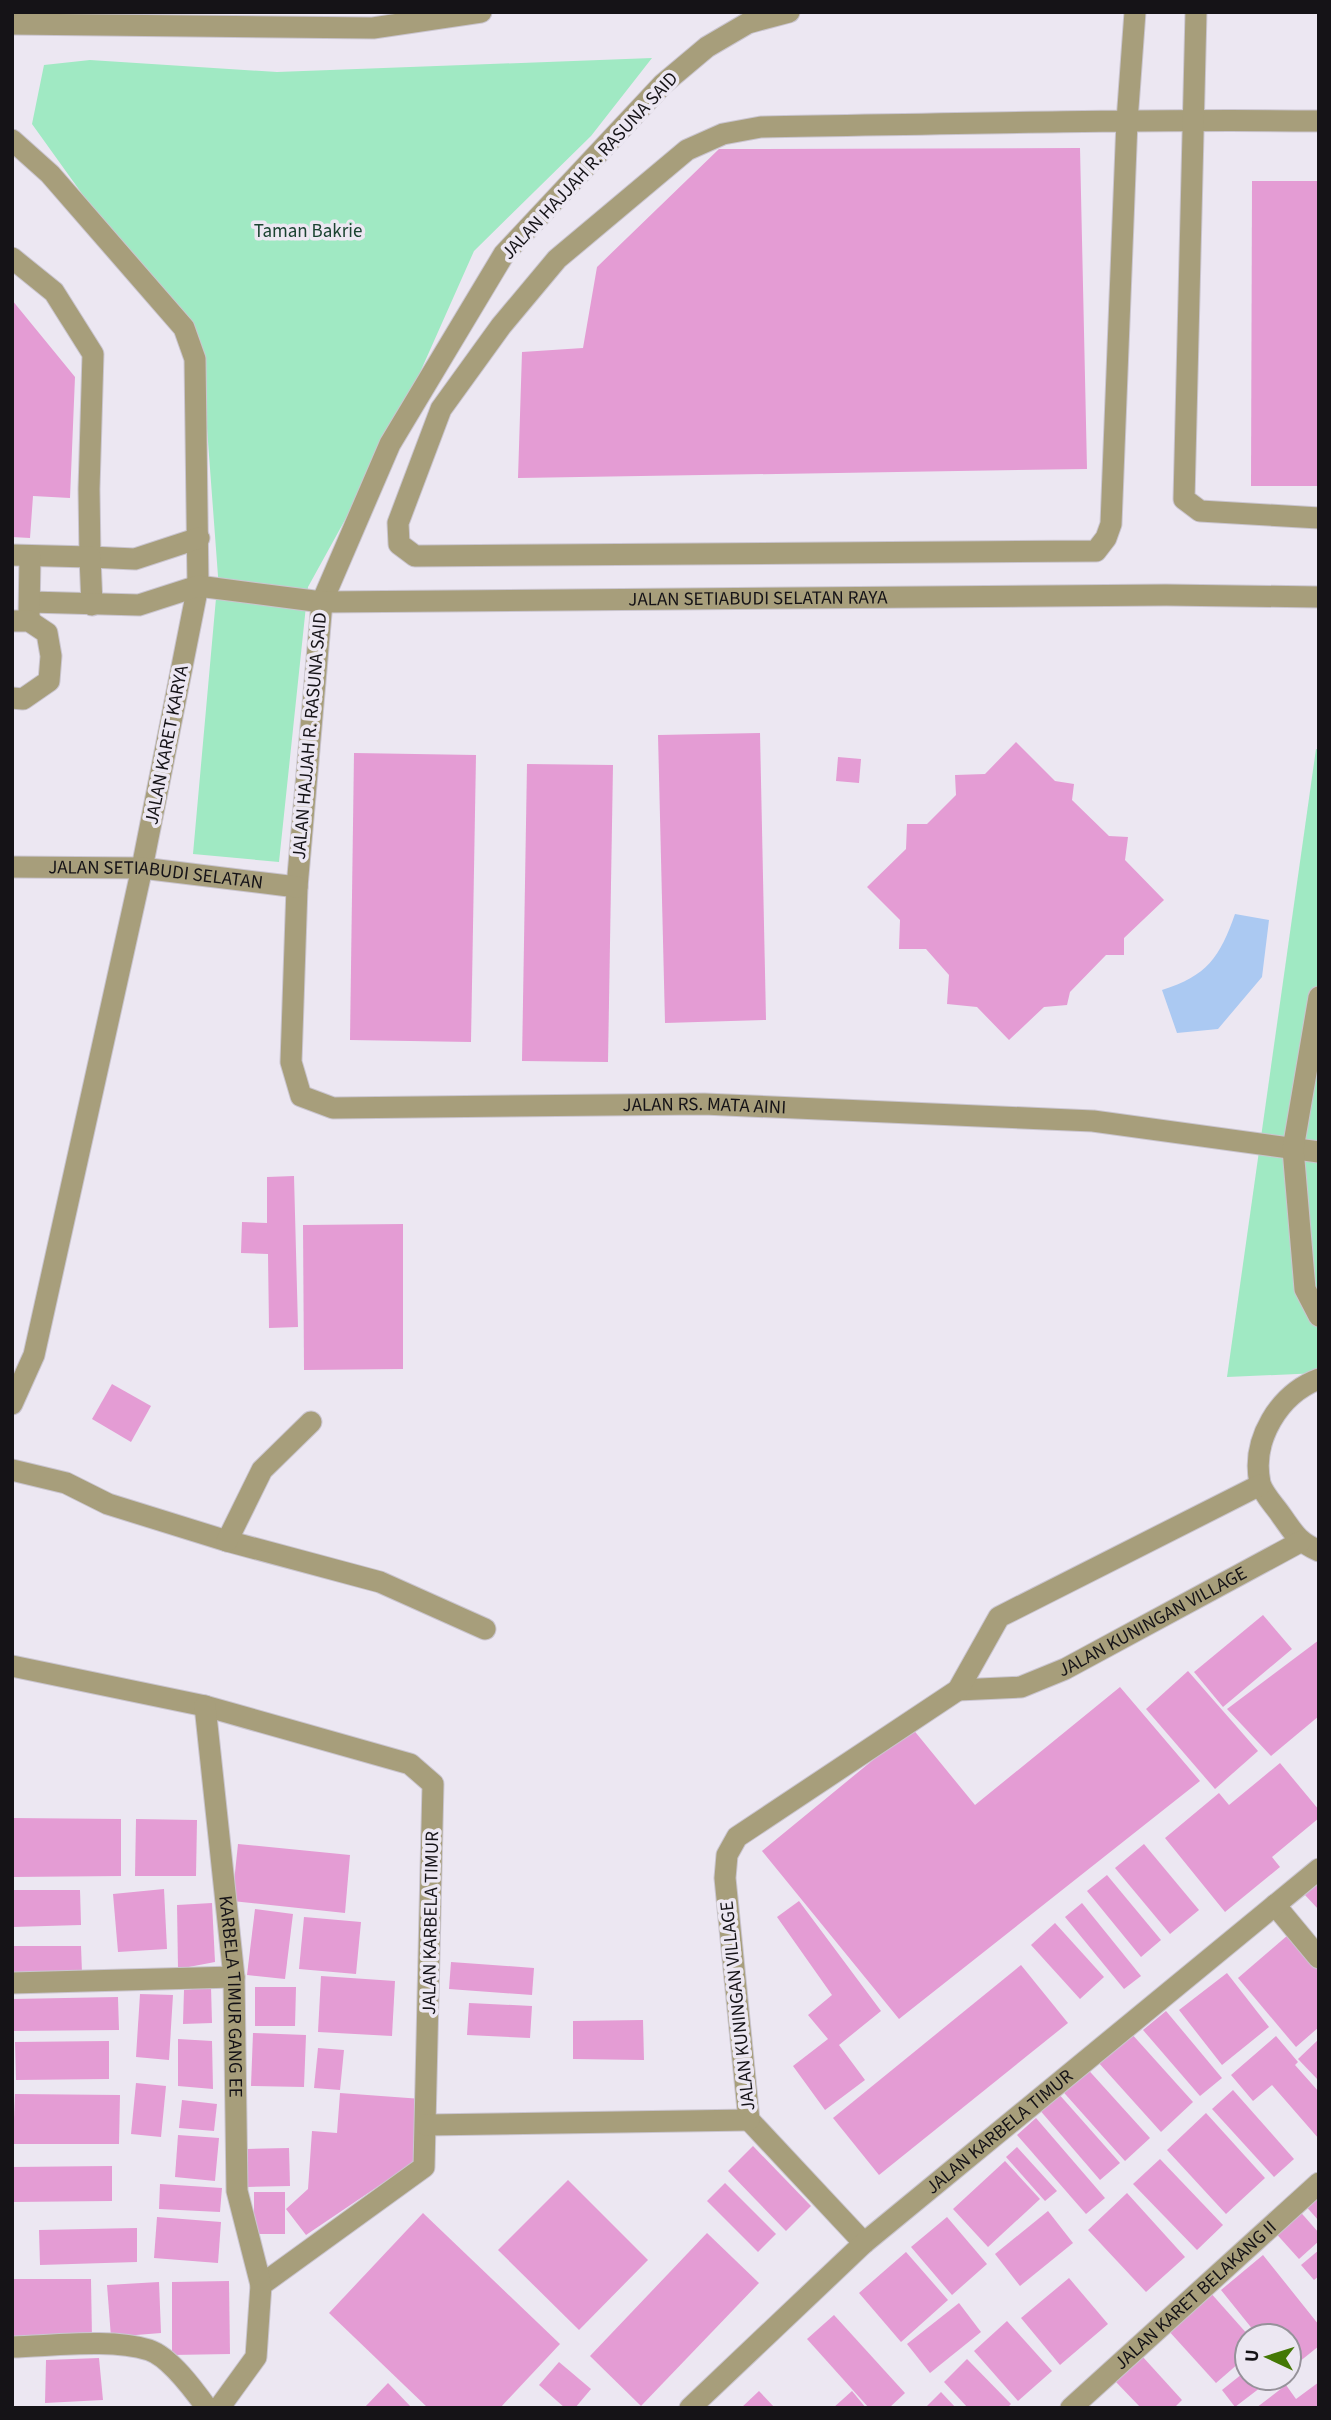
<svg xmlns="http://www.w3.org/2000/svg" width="1331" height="2420" font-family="'Source Sans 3',sans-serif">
<rect width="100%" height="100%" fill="#ece7f2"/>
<g fill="#a0e9c3">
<path d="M652,58L591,136L474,251L394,431L308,587L279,862L193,854L218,576L202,361L32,124L44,65L90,60L277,72Z"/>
<path d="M1316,749L1319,750V1373L1227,1377Z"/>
</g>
<path fill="#abc9f2" d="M1235,914L1269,920L1262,977L1218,1029L1177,1033L1162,990C1207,976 1220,957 1235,914Z"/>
<g fill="#e49cd4">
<path d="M1080,148L1087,469L518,478L522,352L583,348L597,267L719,149Z"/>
<path d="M1252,181H1319V486H1251Z"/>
<path d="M12,300L75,377L70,498L33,496L30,538L12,537Z"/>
<path d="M760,733L766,1020L665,1023L658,735Z"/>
<path d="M1016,742L1055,781L1074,784L1072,800L1109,836L1128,837L1125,860L1164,900L1124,938V955H1106L1070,992L1067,1005L1044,1007L1009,1040L977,1007L947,1004L949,975L926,949H899L900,920L867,887L906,849L907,824H927L956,795L955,775L985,774Z"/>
<path d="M354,753L476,755L471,1042L350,1040Z"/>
<path d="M838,757L861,759L859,783L836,781Z"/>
<path d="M527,764L613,765L608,1062L522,1061Z"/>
<path d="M294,1176L298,1327L269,1328L268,1254L241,1253L242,1222L267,1223V1177Z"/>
<path d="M403,1224V1369L304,1370L303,1225Z"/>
<path d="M112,1384L151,1406L131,1442L92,1419Z"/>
<path d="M1263,1615L1292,1649L1223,1707L1194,1672Z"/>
<path d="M1319,1640V1716L1271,1756L1227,1709Z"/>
<path d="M1188,1671L1258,1751L1215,1789L1146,1709Z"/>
<path d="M1120,1687L1200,1781L899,2019L762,1851L912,1728L975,1805Z"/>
<path d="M1280,1763L1319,1810V1818L1272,1857L1280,1867L1225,1912L1165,1838L1219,1793L1229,1805Z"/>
<path d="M12,1818L121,1819V1876L12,1877Z"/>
<path d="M136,1819L197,1820L196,1876H135Z"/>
<path d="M238,1844L350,1855L345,1913L232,1901Z"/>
<path d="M1144,1844L1199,1910L1170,1934L1115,1868Z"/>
<path d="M1107,1875L1161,1940L1141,1957L1087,1891Z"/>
<path d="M1319,1880V1910L1304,1894Z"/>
<path d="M164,1889L167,1949L118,1952L113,1894Z"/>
<path d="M12,1890H80L81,1925L12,1927Z"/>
<path d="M799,1901L881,2011L839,2045L865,2080L825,2110L793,2066L828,2039L808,2015L832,1995L777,1917Z"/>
<path d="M212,1903L215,1962L178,1969L177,1905Z"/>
<path d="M1082,1903L1141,1976L1124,1989L1065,1917Z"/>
<path d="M255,1909L293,1914L285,1979L247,1975Z"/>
<path d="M304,1917L361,1922L356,1974L299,1969Z"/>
<path d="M1055,1923L1104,1977L1080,1999L1031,1945Z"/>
<path d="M1288,1935L1319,1971V2027L1296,2047L1238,1978Z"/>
<path d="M12,1946H81L82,1973H12Z"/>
<path d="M451,1962L534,1968L532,1995L449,1989Z"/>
<path d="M1021,1965L1068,2023L879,2175L833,2118Z"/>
<path d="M1227,1973L1269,2027L1222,2065L1179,2010Z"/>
<path d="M321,1976L395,1981L392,2036L318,2032Z"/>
<path d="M211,1987L212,2023L183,2024L184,1990Z"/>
<path d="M255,1987H296L295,2026H255Z"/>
<path d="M140,1994L173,1995L169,2060L136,2057Z"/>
<path d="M118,1997L119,2030L12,2031V1999Z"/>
<path d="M469,2003L532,2006L530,2038L467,2035Z"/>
<path d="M1166,2011L1222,2078L1200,2096L1143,2030Z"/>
<path d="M643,2020L644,2060L573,2059V2021Z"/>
<path d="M1130,2032L1193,2102L1161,2132L1098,2062Z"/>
<path d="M253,2033L306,2035L304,2087L251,2086Z"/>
<path d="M1276,2036L1298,2062L1295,2065L1319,2092V2139L1272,2085L1253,2101L1231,2075Z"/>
<path d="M178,2039L212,2041L213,2089L178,2086Z"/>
<path d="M1319,2039V2081L1298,2059Z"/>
<path d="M109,2041V2079L16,2080L15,2042Z"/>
<path d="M318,2048L344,2050L340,2090L314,2088Z"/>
<path d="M1083,2064L1150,2138L1125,2161L1058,2086Z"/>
<path d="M136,2083L166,2086L161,2137L131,2134Z"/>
<path d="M1233,2090L1294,2159L1274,2177L1212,2109Z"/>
<path d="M1057,2092L1120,2163L1100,2180L1038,2108Z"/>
<path d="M340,2093L422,2099L417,2160L306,2235L286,2209L308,2189L312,2131L337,2133Z"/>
<path d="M15,2094L120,2095L119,2144H13Z"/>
<path d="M182,2100L217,2104L214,2131L179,2128Z"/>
<path d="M1206,2113L1265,2178L1226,2214L1167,2150Z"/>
<path d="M1036,2118L1105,2198L1086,2214L1017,2135Z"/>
<path d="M178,2135L219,2138L215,2181L175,2177Z"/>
<path d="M753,2146L811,2206L786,2231L728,2171Z"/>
<path d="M1017,2147L1057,2191L1045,2201L1006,2157Z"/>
<path d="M289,2148L290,2186L248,2187L247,2149Z"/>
<path d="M1160,2159L1223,2225L1197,2250L1133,2184Z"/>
<path d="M1005,2161L1040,2199L988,2247L953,2209Z"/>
<path d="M112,2166V2201L12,2202V2167Z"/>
<path d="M568,2180L648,2260L579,2330L498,2250Z"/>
<path d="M725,2183L776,2234L758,2252L707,2201Z"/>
<path d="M160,2184L222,2188L220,2212L159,2209Z"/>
<path d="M1319,2190V2221L1303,2203Z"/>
<rect x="254" y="2192" width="31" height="42"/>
<path d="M1127,2193L1185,2257L1146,2292L1088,2230Z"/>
<path d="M1296,2207L1319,2233V2241L1299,2259L1272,2229Z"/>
<path d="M1048,2211L1073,2243L1020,2286L995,2254Z"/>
<path d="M423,2213L560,2344L500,2408H428L329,2313Z"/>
<path d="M157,2217L221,2222L218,2263L154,2258Z"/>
<path d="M947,2217L987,2264L952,2295L911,2247Z"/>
<path d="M137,2228V2262L40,2265L39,2230Z"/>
<path d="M707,2233L759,2283L641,2406L590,2356Z"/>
<path d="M1319,2250V2276L1314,2280L1301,2265Z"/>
<path d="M906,2252L948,2300L901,2342L859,2293Z"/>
<path d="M1263,2255L1319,2325V2346L1289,2370V2336H1258L1221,2290Z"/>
<path d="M1069,2278L1108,2324L1060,2365L1021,2318Z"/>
<path d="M12,2279H91L92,2338H12Z"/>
<path d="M229,2281L230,2354L172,2355V2282Z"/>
<path d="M159,2282L161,2333L111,2337L107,2285Z"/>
<path d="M1209,2291L1249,2336L1247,2356L1216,2383L1167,2329Z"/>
<path d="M959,2303L981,2332L930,2373L907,2344Z"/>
<path d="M834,2315L905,2393L889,2408H869L807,2339Z"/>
<path d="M1007,2321L1052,2371L1018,2401L974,2351Z"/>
<path d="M1142,2356L1182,2400L1174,2408H1141L1115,2381Z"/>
<path d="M99,2358L103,2400L45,2403L46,2360Z"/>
<path d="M967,2359L1011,2404L1007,2408H968L944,2382Z"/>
<path d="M559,2362L591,2389L575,2408H565L539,2385Z"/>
<path d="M1247,2370V2378H1273L1235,2407L1222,2390Z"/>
<path d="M1319,2382V2408H1256L1286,2385L1296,2399Z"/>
<path d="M388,2383L412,2408H364Z"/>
<path d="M759,2391L775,2408H741Z"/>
<path d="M852,2391L866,2408H833Z"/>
<path d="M941,2392L956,2408H925Z"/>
</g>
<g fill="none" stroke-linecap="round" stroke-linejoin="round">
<g stroke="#cac5cf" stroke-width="23">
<g id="minor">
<path id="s1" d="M789,12L748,23L707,47L663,84L504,254L390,444L322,602L297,887L291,1062L301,1096L333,1108L704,1104L1093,1121L1319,1152"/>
<path d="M1135,12L1127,121L1111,524L1106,538L1096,551L415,556L399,544L398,523L441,409L501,326L557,259L687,150L723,134L761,127C947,124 1133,119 1319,121"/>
<path d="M1196,12L1184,499L1200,511L1319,518"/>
<path d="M12,24L373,28L481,12"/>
<path d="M12,140L50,174L184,328L195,359L198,586L142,868L34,1355L12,1404"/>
<path d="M12,258L54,292L93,354L89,489L90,557L135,559L199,538"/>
<path d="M12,555L90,557L92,605"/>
<path id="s2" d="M30,602L139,605L198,586L322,602L1166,595L1319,597"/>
<path d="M29,616L30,556"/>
<path d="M12,621H29L47,633L51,656L49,681L23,699L12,698"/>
<path id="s3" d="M12,867L142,868L297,887"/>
<path d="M1319,997L1293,1149L1305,1289L1319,1316"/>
<path d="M1319,1379C1279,1394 1251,1440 1260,1483C1263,1494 1275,1506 1281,1515C1294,1533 1297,1541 1319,1551"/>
<path d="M12,1470L66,1483L108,1504L227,1541L380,1582L485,1629"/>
<path d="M227,1541L262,1470L311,1422"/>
<path d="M12,1666L205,1706L410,1764L433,1784L424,2167L261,2285"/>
<path id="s4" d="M958,1690L1021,1687L1065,1669L1300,1542"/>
<path id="s5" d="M205,1706L234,1977L237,2191L261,2285L256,2357L219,2408"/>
<path d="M1275,1905L1319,1958"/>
<path d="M12,1983L234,1977"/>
<path d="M749,2120L725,1878L727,1855L737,1837L958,1690L999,1617L1260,1485"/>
<path d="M749,2120L864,2243"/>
<path d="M426,2125L749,2120"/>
<path d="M12,2347C53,2346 111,2338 149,2350C170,2357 194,2390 207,2408"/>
<path id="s6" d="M690,2408L864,2243L1319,1869"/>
<path id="s7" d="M1071,2408L1319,2183"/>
</g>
</g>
<use href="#minor" stroke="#a79e7b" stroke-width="21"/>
</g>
<g text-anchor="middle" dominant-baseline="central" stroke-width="7" stroke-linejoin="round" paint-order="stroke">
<g font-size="19" fill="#151317" stroke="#ece7f2">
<text transform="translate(590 166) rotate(-47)">JALAN HAJJAH R. RASUNA SAID</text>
<text stroke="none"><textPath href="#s2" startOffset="732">JALAN SETIABUDI SELATAN RAYA</textPath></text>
<text transform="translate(310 736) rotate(-85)">JALAN HAJJAH R. RASUNA SAID</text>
<text transform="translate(167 745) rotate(-79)">JALAN KARET KARYA</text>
<text stroke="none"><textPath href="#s3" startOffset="144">JALAN SETIABUDI SELATAN</textPath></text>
<text stroke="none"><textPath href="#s1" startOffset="1676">JALAN RS. MATA AINI</textPath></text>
<text stroke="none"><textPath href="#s4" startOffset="210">JALAN KUNINGAN VILLAGE</textPath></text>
<text transform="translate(431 1923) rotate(-89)">JALAN KARBELA TIMUR</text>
<text stroke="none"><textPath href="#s5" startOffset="292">KARBELA TIMUR GANG EE</textPath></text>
<text transform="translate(738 2006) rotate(-96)">JALAN KUNINGAN VILLAGE</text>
<text stroke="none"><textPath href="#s6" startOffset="415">JALAN KARBELA TIMUR</textPath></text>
<text stroke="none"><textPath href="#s7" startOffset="168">JALAN KARET BELAKANG II</textPath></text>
</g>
<g font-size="19" fill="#1b4331" stroke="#ece7f2">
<text x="308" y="231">Taman Bakrie</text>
</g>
</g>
<rect width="1331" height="2420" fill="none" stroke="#151317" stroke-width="28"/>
<g transform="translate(1268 2357) rotate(274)"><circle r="33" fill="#ece7f2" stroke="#96929a" stroke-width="2"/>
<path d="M0-5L12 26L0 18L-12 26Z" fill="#447805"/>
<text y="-10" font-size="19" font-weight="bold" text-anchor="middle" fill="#151317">U</text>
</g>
</svg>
